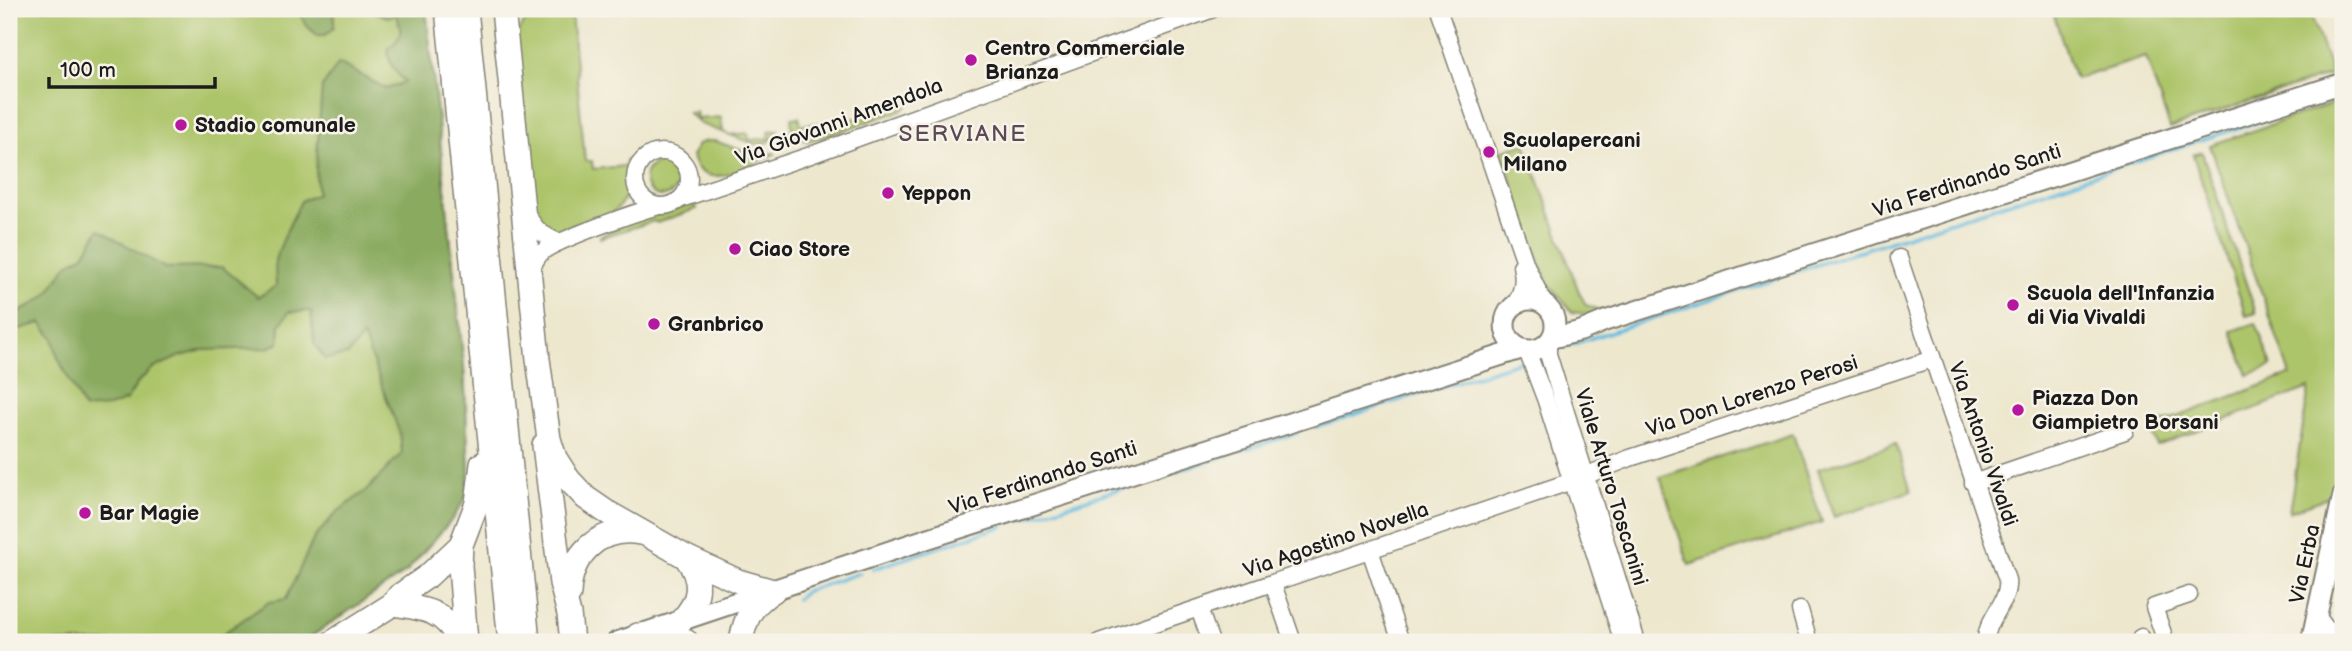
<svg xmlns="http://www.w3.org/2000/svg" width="2352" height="651" font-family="'Balsamiq Sans',sans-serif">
<rect width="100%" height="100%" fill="#f7f3e8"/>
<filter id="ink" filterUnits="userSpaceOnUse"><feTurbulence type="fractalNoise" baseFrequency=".0143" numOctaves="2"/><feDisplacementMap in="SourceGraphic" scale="14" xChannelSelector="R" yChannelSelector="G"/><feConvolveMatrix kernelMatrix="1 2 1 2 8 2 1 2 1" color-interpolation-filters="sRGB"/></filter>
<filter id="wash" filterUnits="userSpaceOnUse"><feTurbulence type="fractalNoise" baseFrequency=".00686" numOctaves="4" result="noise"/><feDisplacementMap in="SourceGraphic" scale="28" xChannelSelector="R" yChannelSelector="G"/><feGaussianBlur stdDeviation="1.57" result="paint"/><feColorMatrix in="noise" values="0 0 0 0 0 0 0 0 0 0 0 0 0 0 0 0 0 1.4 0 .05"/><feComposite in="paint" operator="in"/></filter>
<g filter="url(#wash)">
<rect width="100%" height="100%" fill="#ede7ce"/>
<g fill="#adc56a" stroke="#647043" stroke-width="2">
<path d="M9,9H426L464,367L469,472L467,495L454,517L406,572L303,642H9Z"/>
<path d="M578,9L579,12L571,13L585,161H592L593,169L626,166V160L633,159C626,178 631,200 612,213L557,231L545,227L534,214L516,37C525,9 553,10 578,9Z"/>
<path d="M2052,9H2309L2332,74L2170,128L2146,57L2075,79Z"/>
<path d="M2343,100V438L2331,496L2289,512L2309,388L2157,446L2150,427L2290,375L2210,145Z"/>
<path d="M907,106L903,110L820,138L806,141L805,138L787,139L792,128L791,118L799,117L801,125L876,116L875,109Z"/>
<path d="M696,112L697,119L721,117L723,132L730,135L748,133L749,140L770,138L769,131L778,130L773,139L767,143L755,144L700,124L688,113Z"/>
<path d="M706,141H715L754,155L776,153C754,164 701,197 692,156L698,144Z"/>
<path d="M1525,143L1579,292L1586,305L1602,311L1594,315L1572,312L1547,282L1501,151Z"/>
<path d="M2202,152L2256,313L2246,316L2193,155Z"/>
<circle cx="662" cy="179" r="17"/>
<path d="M694,203L696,209L657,223L654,221L600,238V236L641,216L661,214Z"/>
<path d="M2256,323L2272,366L2248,375L2232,331Z"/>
<path d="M1793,434L1822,522L1689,565L1660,477Z"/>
<path d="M1896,444L1911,491L1834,517L1818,469Z"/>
</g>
<g fill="#8aaa5e" stroke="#53633d" stroke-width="2">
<path d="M297,9H334V27L325,35H317L306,25Z"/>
<path d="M367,9H426L464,367L469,472L467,495L454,517L406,572L303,642H211L269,602L286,599L314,538L337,512L367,490L402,453L400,434L363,336L348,355L325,359L314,343L311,311L289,312L280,325L279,343L267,348L203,350L178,357L152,369L138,382L127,400L109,407L84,409L58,358L53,338L41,323L9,332V315L22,311L47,295L68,264L84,255L99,229L165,268L222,267L258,297L276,286L275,260L287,230L301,201L317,194L316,169L322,87L339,63L386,89L405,82C395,72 388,64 388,48C402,40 403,29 396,15L387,17Z"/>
</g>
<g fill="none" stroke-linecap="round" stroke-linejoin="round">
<g stroke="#62bbe0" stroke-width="3.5">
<path d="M1564,347L2343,94"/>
<path d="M1315,427L1519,362"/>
<path d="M1021,520L1297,433"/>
<path d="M873,569L1003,526"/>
<path d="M797,599L806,591L860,573"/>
</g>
</g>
</g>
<g filter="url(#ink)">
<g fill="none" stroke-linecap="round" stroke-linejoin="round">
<g stroke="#848275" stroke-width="19">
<g id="minor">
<path d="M1438,9L1526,265L1545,306"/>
<circle cx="662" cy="179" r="27"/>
<path d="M681,199L808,156L1213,9"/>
<path d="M526,212C534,229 542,235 559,242"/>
<path d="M1899,258L2007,580C2010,602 1985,620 1986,642"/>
<path d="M531,272C533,265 536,258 541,253C553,241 639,211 659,206"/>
<path d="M1514,306C1522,292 1525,282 1521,266"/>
<path d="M1548,343V354L1637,642"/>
<path d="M1527,351L1546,401L1623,642"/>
<path d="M1973,483L2125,431"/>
<path d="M1370,550L1401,642"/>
<path d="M1273,584L1293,642"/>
<path d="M1199,609L1211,642"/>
<path d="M1800,610L1809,642"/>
<path d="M2317,616L2329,632L2343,639"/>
<path d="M2141,637L2142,642"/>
<path d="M1099,642L1572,481L1630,458L1932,359"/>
<path d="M2166,642L2154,607L2189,595"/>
</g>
</g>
<g stroke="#848275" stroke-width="23">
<g id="major">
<circle cx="1530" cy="325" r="25"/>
<path d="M1552,338L1581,331L1605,321L2343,83"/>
<path d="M617,642L926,539L1521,349"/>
<path d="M2311,642L2343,495"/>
</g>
</g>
<g stroke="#848275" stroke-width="26">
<g id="highway">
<path d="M447,9L510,642"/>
<path d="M466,9L528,642"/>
<path d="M503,9L538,359L549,439L555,458L569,480L586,498L605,511L686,557L738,581L773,591"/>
<path d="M544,445L561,583L569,614L572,642"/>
<path d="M569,594C570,554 600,526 640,533"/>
<path d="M393,604C421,608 449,611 458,642"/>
<path d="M681,621C701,600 703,581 686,557"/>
<path d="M638,635C653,634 675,631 687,642"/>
<path d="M333,642L393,604L399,596L428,576L461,545"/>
<path d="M466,642L460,566L461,545L477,503L482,464"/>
<path d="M741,642C745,617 752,605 773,591"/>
</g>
</g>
<use href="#minor" stroke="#fff" stroke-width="16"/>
<use href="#major" stroke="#fff" stroke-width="19"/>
<use href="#highway" stroke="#fff" stroke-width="23"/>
</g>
</g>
<g fill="#b5179e" stroke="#f7f3e8" stroke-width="2.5">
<circle cx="971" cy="60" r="7"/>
<circle cx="181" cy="125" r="7"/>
<circle cx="1489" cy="152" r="7"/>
<circle cx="888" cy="193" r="7"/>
<circle cx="735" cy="249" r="7"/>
<circle cx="2013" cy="305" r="7"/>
<circle cx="654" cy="324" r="7"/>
<circle cx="2018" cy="410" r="7"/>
<circle cx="85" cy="513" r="7"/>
</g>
<g text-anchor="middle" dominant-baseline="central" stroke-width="5" stroke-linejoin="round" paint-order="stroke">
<g font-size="21" font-weight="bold" fill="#1c1c1c" stroke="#f7f3e8" text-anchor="start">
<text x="985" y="48">Centro Commerciale<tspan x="985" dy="24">Brianza</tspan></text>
<text x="195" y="125">Stadio comunale</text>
<text x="1503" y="140">Scuolapercani<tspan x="1503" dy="24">Milano</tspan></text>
<text x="902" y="193">Yeppon</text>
<text x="749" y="249">Ciao Store</text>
<text x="2027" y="293">Scuola dell'Infanzia<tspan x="2027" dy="24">di Via Vivaldi</tspan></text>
<text x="668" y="324">Granbrico</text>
<text x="2032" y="398">Piazza Don<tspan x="2032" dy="24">Giampietro Borsani</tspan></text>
<text x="99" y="513">Bar Magie</text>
</g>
<g font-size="21" fill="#1c1c1c" stroke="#f7f3e8">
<text transform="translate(839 122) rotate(-20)">Via Giovanni Amendola</text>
<text transform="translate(1967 181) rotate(-18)">Via Ferdinando Santi</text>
<text transform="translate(1752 396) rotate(-18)">Via Don Lorenzo Perosi</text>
<text transform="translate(1983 444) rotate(71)">Via Antonio Vivaldi</text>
<text transform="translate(1043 478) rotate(-18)">Via Ferdinando Santi</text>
<text transform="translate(1611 487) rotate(73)">Viale Arturo Toscanini</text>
<text transform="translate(1336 540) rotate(-19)">Via Agostino Novella</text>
<text transform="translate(2305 564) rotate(-78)">Via Erba</text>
</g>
<g font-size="23" letter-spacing="2" fill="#5c4955" stroke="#f7f3e8">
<text x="963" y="134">SERVIANE</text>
</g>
</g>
<rect width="2352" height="651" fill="none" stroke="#f7f3e8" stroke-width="35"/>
<path d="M49 77v10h166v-10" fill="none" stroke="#1c1c1c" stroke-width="3.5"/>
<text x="60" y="77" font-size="21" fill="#1c1c1c" stroke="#f7f3e8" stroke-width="5" paint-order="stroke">100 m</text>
</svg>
